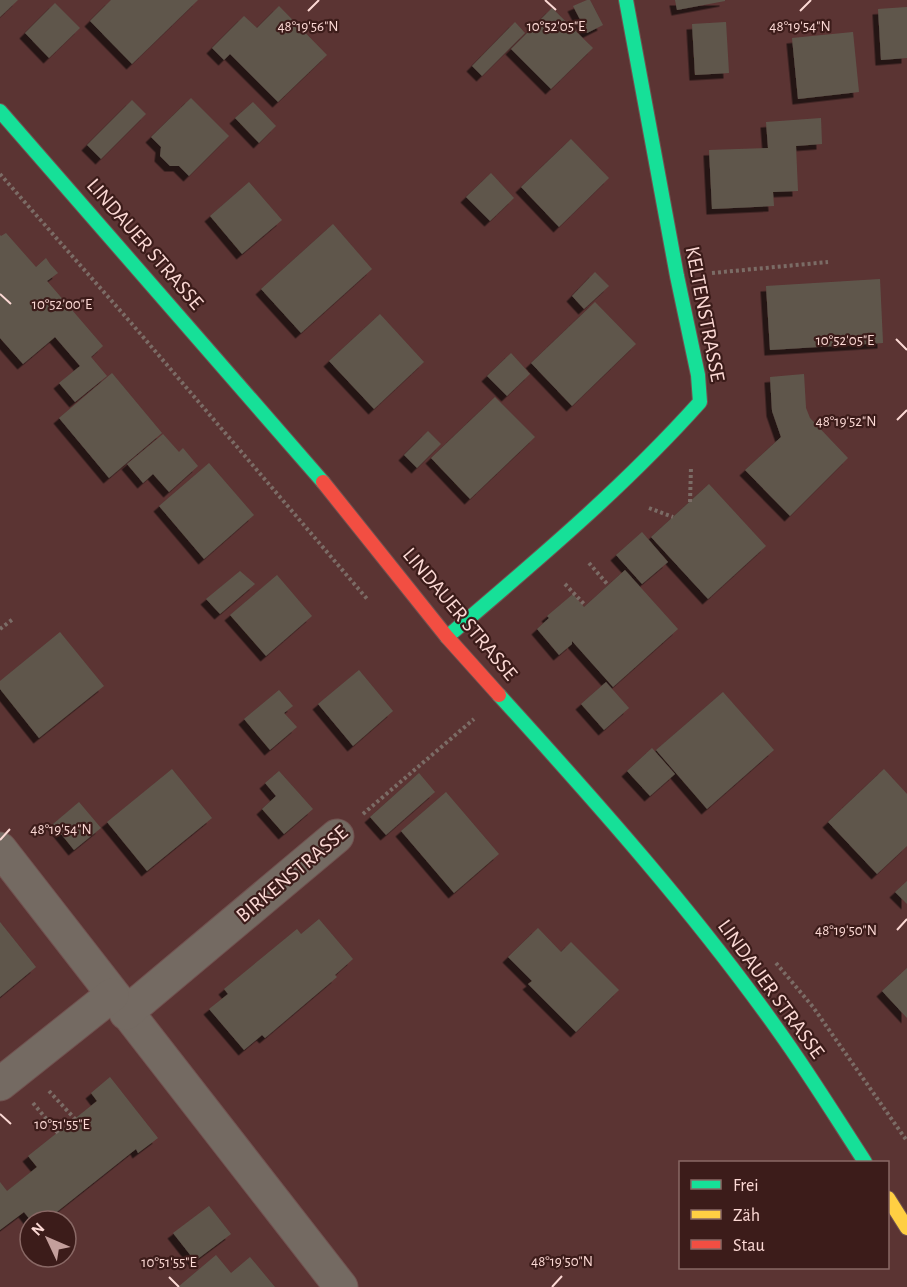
<svg xmlns="http://www.w3.org/2000/svg" width="907" height="1287" font-family="'Alegreya Sans',sans-serif">
<defs>
<filter id="shadow"><feDropShadow dx="-5.5" dy="5.5" stdDeviation="0" flood-color="#0009"/></filter>
</defs>
<rect width="100%" height="100%" fill="#5b3433"/>
<g fill="#5f574c" filter="url(#shadow)">
<path d="M0,0H18L0,17Z"/>
<path d="M111,0H198L132,64L90,21Z"/>
<path d="M587,0H590L603,25L587,33L573,6Z"/>
<path d="M675,0H725V1L677,10Z"/>
<path d="M55,3L80,28L49,58L25,33Z"/>
<path d="M279,6L327,55L278,102L230,54L224,60L212,48L244,16L257,28Z"/>
<path d="M907,7V58L881,60L878,9Z"/>
<path d="M552,8L593,48L551,89L511,49Z"/>
<path d="M515,22L525,33L482,76L472,66Z"/>
<path d="M726,22L729,73L695,75L692,24Z"/>
<path d="M853,32L859,92L798,99L792,38Z"/>
<path d="M191,98L229,136L189,176L179,166H170L160,156L161,147L151,137Z"/>
<path d="M132,100L146,114L101,159L87,145Z"/>
<path d="M253,102L276,126L259,143L235,118Z"/>
<path d="M821,118L822,144L796,146L798,191L773,192L774,206L712,209L709,150L768,148L766,122Z"/>
<path d="M571,139L609,178L559,227L521,187Z"/>
<path d="M491,173L514,198L490,221L466,197Z"/>
<path d="M249,182L282,220L242,254L210,216Z"/>
<path d="M333,224L372,269L301,333L261,289Z"/>
<path d="M6,233L36,267L46,258L50,264L58,273L47,281L103,346L91,357L107,376L75,402L59,383L80,366L55,337L23,364L0,338V235L1,236Z"/>
<path d="M595,272L609,286L584,309L572,296Z"/>
<path d="M880,279L883,343L770,350L766,286Z"/>
<path d="M595,302L636,344L572,406L531,363Z"/>
<path d="M380,314L424,362L374,409L329,361Z"/>
<path d="M511,353L530,374L507,396L487,376Z"/>
<path d="M112,373L162,433L109,478L59,418Z"/>
<path d="M804,374L806,408L810,418L848,458L790,516L745,470L781,437L772,411L770,377Z"/>
<path d="M495,397L535,437L470,499L431,458Z"/>
<path d="M428,431L441,444L417,468L404,455Z"/>
<path d="M163,434L179,452L183,448L198,466L169,492L153,474L143,483L127,464Z"/>
<path d="M209,463L254,515L204,559L159,506Z"/>
<path d="M709,484L766,546L708,599L651,537Z"/>
<path d="M642,532L668,562L642,584L616,555Z"/>
<path d="M625,570L678,629L613,687L572,641V644L559,655L537,629L549,618L547,616L573,594L584,607Z"/>
<path d="M240,571L255,584L220,614L206,599Z"/>
<path d="M277,575L312,616L266,656L230,615Z"/>
<path d="M60,632L104,686L39,738L0,689V681Z"/>
<path d="M359,670L393,711L353,746L318,704Z"/>
<path d="M606,682L629,708L604,730L581,704Z"/>
<path d="M279,690L293,706L284,713L297,727L270,750L244,719Z"/>
<path d="M723,692L774,750L707,809L656,750Z"/>
<path d="M652,748L675,774L650,796L627,771Z"/>
<path d="M172,769L212,818L147,871L107,822Z"/>
<path d="M884,769L907,794V846L877,874L828,822Z"/>
<path d="M279,771L313,809L284,834L262,809L276,796L265,783Z"/>
<path d="M419,773L435,792L386,835L370,817Z"/>
<path d="M446,792L499,854L454,893L401,831Z"/>
<path d="M79,802L101,828L74,850L53,824Z"/>
<path d="M907,881V904L895,892Z"/>
<path d="M319,919L353,959L335,975L337,977L265,1038L262,1035L244,1050L209,1009L228,994L224,989L297,929L301,934Z"/>
<path d="M0,922L36,967L0,997Z"/>
<path d="M538,928L561,952L571,942L619,990L576,1032L528,984L532,981L508,957Z"/>
<path d="M907,968V1018L882,991Z"/>
<path d="M110,1077L158,1138L138,1153L136,1149L53,1215L54,1216L48,1221H31L24,1212L0,1230V1182L7,1191L37,1167L28,1156L97,1101L91,1093Z"/>
<path d="M209,1206L231,1234L195,1261L173,1233Z"/>
<path d="M216,1255L231,1273L250,1257L275,1287H178Z"/>
</g>
<g fill="none" stroke-linecap="round" stroke-linejoin="round">
<g stroke="#715250" stroke-width="35">
<g id="street">
<path d="M0,849L341,1287"/>
<path d="M126,1013L337,836"/>
<path d="M0,1084L112,995"/>
</g>
</g>
<g stroke="#715250" stroke-width="16">
<g id="fast">
<path d="M0,111L323,482"/>
<path d="M447,637C535,562 623,488 700,402L698,375L677,276L626,0"/>
<path d="M499,695C597,803 696,914 780,1033C810,1075 837,1119 865,1162"/>
</g>
</g>
<g stroke="#715250" stroke-width="16">
<path id="slow" d="M888,1198L907,1228"/>
</g>
<g stroke="#715250" stroke-width="16">
<path id="jam" d="M323,482L447,637L499,695"/>
</g>
<g stroke="#7b6c66" stroke-width="4" stroke-dasharray="3 3" stroke-linecap="butt">
<path d="M0,174L132,324L368,600"/>
<path d="M712,273L828,262"/>
<path d="M690,502L691,467"/>
<path d="M649,508L673,517"/>
<path d="M589,563L608,585"/>
<path d="M565,584L585,605"/>
<path d="M0,629L13,619"/>
<path d="M363,814L474,719"/>
<path d="M776,963L813,1007L907,1141"/>
<path d="M49,1091L75,1119"/>
<path d="M33,1103L58,1133"/>
</g>
<use href="#street" stroke="#746a62" stroke-width="33"/>
<use href="#fast" stroke="#16e098" stroke-width="14"/>
<use href="#slow" stroke="#ffcf43" stroke-width="14"/>
<use href="#jam" stroke="#f24e42" stroke-width="14"/>
</g>
<path fill="none" stroke="#fcd9d5" stroke-width="2" d="M545,0L556,10M308,11L319,0M800,11L811,0M0,294L11,304M896,339L907,350M897,420L907,410M0,840L10,829M897,930L907,919M0,1114L11,1124M169,1277L179,1287M552,1287L562,1276"/>
<g text-anchor="middle" dominant-baseline="central" stroke-width="4.5" stroke-linejoin="round" paint-order="stroke">
<g font-size="21" fill="#fcd9d5" stroke="#3c1c1a">
<text transform="translate(145 244) rotate(49)">LINDAUER STRASSE</text>
<text transform="translate(705 314) rotate(79)">KELTENSTRASSE</text>
<text transform="translate(460 614) rotate(50)">LINDAUER STRASSE</text>
<text transform="translate(292 874) rotate(-40)">BIRKENSTRASSE</text>
<text transform="translate(771 989) rotate(54)">LINDAUER STRASSE</text>
</g>
</g>
<g font-size="15" text-anchor="middle" fill="#fcd9d5" stroke="#3c1c1a" stroke-width="4.5" stroke-linejoin="round" paint-order="stroke">
<text x="556" y="31">10°52'05"E</text>
<text x="308" y="31">48°19'56"N</text>
<text x="800" y="31">48°19'54"N</text>
<text x="62" y="309">10°52'00"E</text>
<text x="845" y="345">10°52'05"E</text>
<text x="846" y="426">48°19'52"N</text>
<text x="61" y="834">48°19'54"N</text>
<text x="846" y="935">48°19'50"N</text>
<text x="62" y="1129">10°51'55"E</text>
<text x="562" y="1266">48°19'50"N</text>
<text x="169" y="1267">10°51'55"E</text>
</g>
<rect x="679" y="1161" width="210" height="108" fill="#3c1c1a" stroke="#896865" stroke-width="1.5"/>
<rect x="691" y="1180" width="30" height="9" fill="#16e098" stroke="#896865" stroke-width="1.5"/>
<text x="733" y="1191" font-size="18" fill="#fcd9d5">Frei</text>
<rect x="691" y="1210" width="30" height="9" fill="#ffcf43" stroke="#896865" stroke-width="1.5"/>
<text x="733" y="1221" font-size="18" fill="#fcd9d5">Zäh</text>
<rect x="691" y="1240" width="30" height="9" fill="#f24e42" stroke="#896865" stroke-width="1.5"/>
<text x="733" y="1251" font-size="18" fill="#fcd9d5">Stau</text>
<g transform="translate(48 1239) rotate(314)"><circle r="28" fill="#3c1c1a" stroke="#896865" stroke-width="1.5"/>
<path d="M0-4.5L10 22L0 15L-10 22Z" fill="#c49f9c"/>
<text y="-9" font-size="16" font-weight="bold" text-anchor="middle" fill="#fcd9d5">N</text>
</g>
</svg>
